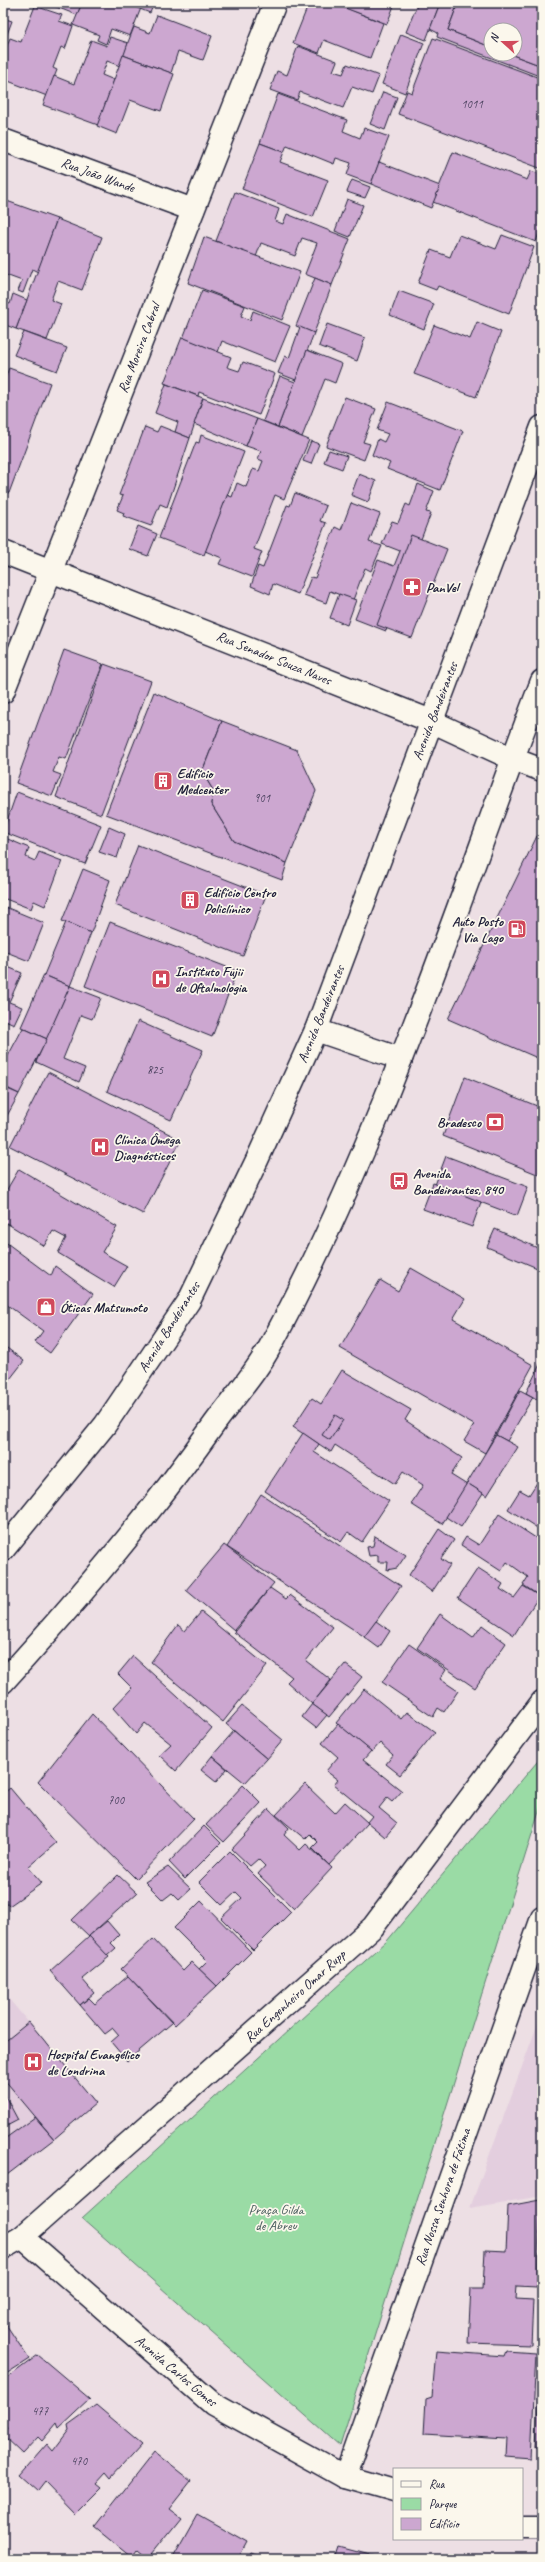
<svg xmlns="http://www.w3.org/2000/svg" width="545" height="2562" font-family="Caveat,sans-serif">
<rect width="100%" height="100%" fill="#eddfe4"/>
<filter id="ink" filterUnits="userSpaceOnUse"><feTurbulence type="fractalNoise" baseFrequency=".025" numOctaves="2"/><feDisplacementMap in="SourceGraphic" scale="8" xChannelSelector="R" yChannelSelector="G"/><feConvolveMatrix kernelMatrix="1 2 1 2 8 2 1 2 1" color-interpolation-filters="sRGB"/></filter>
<g filter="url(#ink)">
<g fill="#e3cede">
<path d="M3,1992L96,2103L3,2178Z"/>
<path d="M542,2012V2196L470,2208Z"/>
</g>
<path fill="#9adba5" stroke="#5e7e70" d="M542,1756V1802L340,2446L82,2218L387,1941Z"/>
<g fill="#cca7d0" stroke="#22223b">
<path d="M46,3H82L77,15Z"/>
<path d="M82,3H126L141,8L130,36L111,29L106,44L97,40L99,35L73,25Z"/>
<path d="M125,3H154L150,13Z"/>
<path d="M309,3H334L383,23L370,58L324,40L319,53L293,43Z"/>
<path d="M332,3H395L387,24Z"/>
<path d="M418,3H440L426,40L406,32Z"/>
<path d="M440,3H458L448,30L491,47V54H510L542,66V77L437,37L438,33L430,29Z"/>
<path d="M458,3H542V66L510,54H515V30H491V47L448,30Z"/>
<path d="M35,6L62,15L59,21L73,26L65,49L61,47L53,68L57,70L47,96L3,79V56L10,38L21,42Z"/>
<path d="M157,15L212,36L203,60L178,51L171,73L123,55L134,27L150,33Z"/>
<path d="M3,18L12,21L3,45Z"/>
<path d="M401,34L424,43L405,93L382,84Z"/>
<path d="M110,37L128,43L120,66L107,61L102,75L114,80L98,125L43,105L54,76L74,84L91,40L107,46Z"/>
<path d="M433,38L542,79V169L398,114L407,91L412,93Z"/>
<path d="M298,46L337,61L333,71L343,74L347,64L379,76L372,94L352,87L343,108L300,92L297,100L270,90L277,71L287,75Z"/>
<path d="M123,55L174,74L161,111L130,100L117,134L97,126Z"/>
<path d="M383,92L397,97L385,130L370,124Z"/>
<path d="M278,94L347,120L343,131L360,138L364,128L389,137L371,184L347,175L351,163L336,158L334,164L287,145L284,152L260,143Z"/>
<path d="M260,143L284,152L280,162L328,180L313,217L242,189Z"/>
<path d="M453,152L527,180L531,171L542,175V223L536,242L433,202Z"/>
<path d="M379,162L440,186L431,208L371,184Z"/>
<path d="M352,180L370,187L365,198L347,192Z"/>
<path d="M3,192L7,194L3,203Z"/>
<path d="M235,192L279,209L275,221L283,224L287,214L350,239L332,285L305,274L317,243L302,238L295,256L261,243L256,257L216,241Z"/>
<path d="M347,199L363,205L350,237L335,231Z"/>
<path d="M4,200L57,219L38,272L32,269L23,293L18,291L22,281L3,274Z"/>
<path d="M57,219L102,237L82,290L58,281L51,300L61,304L47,340L16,329Z"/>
<path d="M459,235L496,249L502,235L534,247L509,314L438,286L436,290L418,283L431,250L450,257Z"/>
<path d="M204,237L300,272L282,320L188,283Z"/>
<path d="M315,278L332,285L314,333L296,326Z"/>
<path d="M202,290L245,306L241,316L250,320L253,311L290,326L275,362L222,341L218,352L183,338Z"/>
<path d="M399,291L434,304L424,329L390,315Z"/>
<path d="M13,294L27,300L16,329L3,324V302L10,304Z"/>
<path d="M477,322L501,332L476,397L414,374L434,325L470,339Z"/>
<path d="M327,324L365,338L357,361L319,346Z"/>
<path d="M300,327L314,333L296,380L278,373L285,356L289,358Z"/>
<path d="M24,332L67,348L57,371L14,355Z"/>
<path d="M182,337L231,357L227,367L239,371L243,362L275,374L259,415L199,392L198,396L164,383Z"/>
<path d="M307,350L342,364L335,383L325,379L302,437L278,427Z"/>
<path d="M9,368L50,383L9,493L3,491V384Z"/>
<path d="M280,376L295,382L278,427L263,421Z"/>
<path d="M166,384L203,398L190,438L175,432L178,422L155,413Z"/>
<path d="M345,397L376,409L363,442L370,444L364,460L326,446Z"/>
<path d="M203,398L257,419L246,446L194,424Z"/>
<path d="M388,402L463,431L440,490L387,469L390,463L372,455L378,439L384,442L388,434L377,430Z"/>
<path d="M257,419L309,440L284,499L275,495L254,549L262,552L252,577L219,564L222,558L205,551L227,495L232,497L237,483L246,487L253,469L259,471L263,461L258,459L261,451L246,446Z"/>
<path d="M160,426L190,438L167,507L160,504L151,526L123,516L124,513L117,510L123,496L119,495L145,427L157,432Z"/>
<path d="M201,435L244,452L204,555L159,538L196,442L199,443Z"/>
<path d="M311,441L319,444L311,464L303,461Z"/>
<path d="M329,450L347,456L342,469L324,462Z"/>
<path d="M359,474L376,481L368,502L351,495Z"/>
<path d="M418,484L434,491L426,512L431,513L386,631L355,619L378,560L394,566L400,551L382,544L392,521L398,523L406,504L410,506Z"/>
<path d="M295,493L326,506L320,521L326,523L298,594L273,584L270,594L251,586L258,566L263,568L287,505L290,506Z"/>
<path d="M351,503L380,514L369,542L382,546L371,571L365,568L353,600L330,591L326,603L304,595L311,577L315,578L335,527L341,530Z"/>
<path d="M138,526L157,534L148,556L129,549Z"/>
<path d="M411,535L447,549L412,638L377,625Z"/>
<path d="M339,594L356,600L347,625L330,618Z"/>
<path d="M64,650L103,664L66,759L59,757L53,772L61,775L52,796L16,783Z"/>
<path d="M104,664L151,681L101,814L56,797Z"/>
<path d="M154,692L222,721L202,772L213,790L211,804L234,841L287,863L282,880L106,814Z"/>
<path d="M222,721L297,750L316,791L287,863L234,841L211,804L213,790L202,772Z"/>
<path d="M17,792L101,825L85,864L3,832Z"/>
<path d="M109,827L125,834L117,858L99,852Z"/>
<path d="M537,836L542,839V1060L448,1019Z"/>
<path d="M3,837L29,848L26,857L35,861L39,852L62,861L45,906L34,901L31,909L3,898Z"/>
<path d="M138,845L266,895L243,956L115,905Z"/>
<path d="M83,869L110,880L91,933L62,921Z"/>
<path d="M3,906L44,923L29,961L4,951L3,954Z"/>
<path d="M66,922L91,933L70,986L44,975Z"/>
<path d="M110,922L237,971L212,1037L85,986Z"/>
<path d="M3,965L22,973L9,1002L22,1007L14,1024L3,1019Z"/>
<path d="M44,975L70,986L47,1039L21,1027Z"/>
<path d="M70,986L101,998L92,1019L81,1015L63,1059L85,1068L79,1082L36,1062Z"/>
<path d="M138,1021L203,1050L171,1120L107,1091Z"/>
<path d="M23,1028L47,1039L19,1094L3,1086V1065Z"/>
<path d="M3,1035L7,1038L3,1045Z"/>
<path d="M48,1072L181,1140L143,1214L10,1146Z"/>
<path d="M465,1077L542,1108V1176L443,1136Z"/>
<path d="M3,1087L19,1094L3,1123Z"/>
<path d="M446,1156L528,1187L517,1216L435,1185Z"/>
<path d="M19,1169L117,1227L102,1252L127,1266L114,1287L58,1253L66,1238L53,1231L44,1246L3,1221V1196Z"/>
<path d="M433,1183L481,1202L472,1227L423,1209Z"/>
<path d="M495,1229L542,1250V1270L487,1247Z"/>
<path d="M4,1241L51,1276L55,1266L93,1294L50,1353L35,1342L43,1331L3,1302Z"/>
<path d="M411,1268L465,1299L453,1319L533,1365L485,1453L464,1441L474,1425L340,1348L380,1280L398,1291Z"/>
<path d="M3,1345L24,1361L3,1388Z"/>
<path d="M542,1360V1402L526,1393Z"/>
<path d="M342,1370L411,1410L405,1420L462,1458L451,1475L467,1485L442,1524L411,1504L423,1485L403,1472L395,1484L335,1445L331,1452L293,1427L312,1398L321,1404Z"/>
<path d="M520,1390L533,1397L507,1441L496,1435Z"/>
<path d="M335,1415L343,1420L330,1440L322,1435Z"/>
<path d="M303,1433L319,1444L314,1452L389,1501L362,1542L348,1532L341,1542L265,1491Z"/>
<path d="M496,1435L518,1447L487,1496L467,1483Z"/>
<path d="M538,1481L542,1484V1531L508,1509L520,1490L529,1495Z"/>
<path d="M467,1483L483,1493L461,1527L446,1517Z"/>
<path d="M261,1494L401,1586L365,1637L227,1547Z"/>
<path d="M499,1514L542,1542V1589L538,1595L523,1585L528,1577L507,1562L501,1571L461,1545L466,1537L479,1545Z"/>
<path d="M439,1529L454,1540L441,1559L450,1565L432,1592L409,1575Z"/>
<path d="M375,1536L406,1555L397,1568L387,1570L388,1562H378V1555L369,1556L367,1547L373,1546Z"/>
<path d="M224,1545L274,1583L234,1630L186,1590Z"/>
<path d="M478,1568L503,1584L500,1589L514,1598L523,1586L539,1596L514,1635L458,1598Z"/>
<path d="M270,1588L286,1599L290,1595L333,1627L306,1661L331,1680L312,1704L287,1682L292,1677L234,1632Z"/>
<path d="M201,1612L267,1666L223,1722L151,1662L178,1625L185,1631Z"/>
<path d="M440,1614L473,1638L482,1625L506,1643L475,1688L417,1648Z"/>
<path d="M376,1621L390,1631L379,1648L364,1637Z"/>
<path d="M409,1644L446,1670L440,1679L458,1691L444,1712L438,1708L433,1717L382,1682Z"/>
<path d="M133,1656L212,1728L176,1771L159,1755L171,1744L145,1723L136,1734L113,1708L132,1688L118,1674Z"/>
<path d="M345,1664L362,1677L329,1717L312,1704Z"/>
<path d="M364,1689L401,1719L407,1712L435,1732L400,1775L386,1764L393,1755L380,1743L372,1752L336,1723Z"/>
<path d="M312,1704L327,1715L316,1728L302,1717Z"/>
<path d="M242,1706L283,1740L267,1759L226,1724Z"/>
<path d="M92,1714L194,1819L136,1879L38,1782Z"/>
<path d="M338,1724L371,1751L363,1760L402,1791L392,1802L387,1798L379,1808L397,1823L385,1837L367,1822L372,1816L334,1785L338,1780L326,1771L338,1757L322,1743Z"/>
<path d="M234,1731L267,1759L245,1783L212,1756Z"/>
<path d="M212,1756L227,1769L216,1782L201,1770Z"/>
<path d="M305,1784L335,1813L345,1802L368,1823L329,1865L312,1848L318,1842L310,1834L305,1839L276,1815Z"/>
<path d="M243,1785L261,1803L224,1842L206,1825Z"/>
<path d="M10,1788L56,1843L28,1867L42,1883L9,1906L3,1899V1794Z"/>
<path d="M269,1809L289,1828L284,1835L300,1850L306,1844L332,1868L294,1909L258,1874L265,1866L258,1859L250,1866L232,1849Z"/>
<path d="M204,1826L221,1843L185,1879L169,1862Z"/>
<path d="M230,1851L291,1912L253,1950L221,1918L242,1898L236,1892L222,1905L199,1882Z"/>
<path d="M168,1867L191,1889L179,1900L172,1893L163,1900L145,1882Z"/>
<path d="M118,1875L137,1893L89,1936L72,1920Z"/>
<path d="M201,1901L251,1952L217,1986L199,1969L207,1961L174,1928Z"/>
<path d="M107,1921L119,1935L111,1943L116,1948L107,1956L89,1936Z"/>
<path d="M89,1936L109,1957L82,1979L94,1993L80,2005L50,1971Z"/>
<path d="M153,1939L183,1971L192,1962L217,1986L175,2025L121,1969Z"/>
<path d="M128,1976L172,2023L127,2061L111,2042L119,2035L113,2028L105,2034L80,2005L89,1998L95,2004Z"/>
<path d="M29,2022L96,2103L54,2139L3,2078V2043Z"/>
<path d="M3,2092L18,2120L3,2128Z"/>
<path d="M35,2117L54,2139L3,2178V2140Z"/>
<path d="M540,2200L537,2287L517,2286L516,2299L533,2300L531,2345L468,2343L471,2288H483L485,2250L506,2251L508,2206Z"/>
<path d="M542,2309V2344H540Z"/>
<path d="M3,2320L29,2359L3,2376Z"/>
<path d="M436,2351L504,2356L506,2351L536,2353L531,2458L505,2456L506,2439L424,2434L426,2399L432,2397Z"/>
<path d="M38,2355L90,2399L59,2428L57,2423L42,2441L38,2437L22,2454L3,2436L8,2428L3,2423V2381Z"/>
<path d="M540,2356H542V2447H536Z"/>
<path d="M96,2405L142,2444L111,2478L106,2472L96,2483L101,2487L75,2513L45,2482L38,2491L20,2475L47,2444L53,2451L69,2430L68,2425Z"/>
<path d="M154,2452L191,2481L169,2509L181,2518L148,2559L137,2550L132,2557L95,2527Z"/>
<path d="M197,2514L247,2542L238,2559L173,2557Z"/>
<path d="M339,2547L384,2559H335Z"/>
<path d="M252,2553L267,2559H249Z"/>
</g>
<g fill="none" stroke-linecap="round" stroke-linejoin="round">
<g stroke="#22223b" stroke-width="25">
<g id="minor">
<path d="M3,140L193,210"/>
<path d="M3,692L275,3"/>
<path d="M22,2237L213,2404L345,2477L394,2491"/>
<path d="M3,2248L22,2237L373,1927L542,1702"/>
<path d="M345,2477L542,1918"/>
<path d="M522,2527H542"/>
</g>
</g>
<g stroke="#22223b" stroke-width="25">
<g id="secondary">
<path d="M3,552L431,721L513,759L542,770"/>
<path d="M316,1030L401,1059"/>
<path d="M3,1550L105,1425L189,1301L257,1160L316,1030L542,427"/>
<path d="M3,1682C78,1600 150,1515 215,1423C234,1397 257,1372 272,1343C385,1133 457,903 542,681"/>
</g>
</g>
<use href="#minor" stroke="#fbf7ec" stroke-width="22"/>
<use href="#secondary" stroke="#fbf7ec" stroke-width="22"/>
</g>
</g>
<defs>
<g id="pharmacy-square" transform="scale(1)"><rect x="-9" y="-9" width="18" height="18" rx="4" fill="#d1495b" stroke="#fbf7ec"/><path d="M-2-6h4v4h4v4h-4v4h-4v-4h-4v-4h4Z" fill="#fff"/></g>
<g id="building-square" transform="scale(1)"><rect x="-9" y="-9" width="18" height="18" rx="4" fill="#d1495b" stroke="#fbf7ec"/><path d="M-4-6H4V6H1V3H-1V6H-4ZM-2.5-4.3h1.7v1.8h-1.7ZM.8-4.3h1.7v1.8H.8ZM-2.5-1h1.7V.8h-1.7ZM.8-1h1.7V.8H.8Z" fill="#fff"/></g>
<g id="fuel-square" transform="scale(1)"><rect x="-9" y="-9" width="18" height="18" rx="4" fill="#d1495b" stroke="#fbf7ec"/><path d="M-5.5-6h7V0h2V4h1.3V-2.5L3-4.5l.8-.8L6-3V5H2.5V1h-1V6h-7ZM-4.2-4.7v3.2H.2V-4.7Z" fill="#fff"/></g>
<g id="hospital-square" transform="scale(1)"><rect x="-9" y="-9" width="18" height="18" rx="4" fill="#d1495b" stroke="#fbf7ec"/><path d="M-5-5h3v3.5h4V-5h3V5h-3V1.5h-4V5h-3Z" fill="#fff"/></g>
<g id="bank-square" transform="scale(1)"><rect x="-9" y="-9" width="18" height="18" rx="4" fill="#d1495b" stroke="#fbf7ec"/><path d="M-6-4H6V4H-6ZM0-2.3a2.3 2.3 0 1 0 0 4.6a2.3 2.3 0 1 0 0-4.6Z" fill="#fff"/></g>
<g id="bus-square" transform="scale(1)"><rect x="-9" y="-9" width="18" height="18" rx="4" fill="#d1495b" stroke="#fbf7ec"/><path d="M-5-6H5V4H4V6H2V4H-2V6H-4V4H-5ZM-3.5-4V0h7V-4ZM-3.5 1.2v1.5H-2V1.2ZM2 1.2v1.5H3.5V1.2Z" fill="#fff"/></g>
<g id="shop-square" transform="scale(1)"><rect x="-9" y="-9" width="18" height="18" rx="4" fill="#d1495b" stroke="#fbf7ec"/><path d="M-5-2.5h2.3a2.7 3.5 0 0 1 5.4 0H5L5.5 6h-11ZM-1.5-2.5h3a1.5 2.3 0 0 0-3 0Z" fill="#fff"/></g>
</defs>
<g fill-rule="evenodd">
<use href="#pharmacy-square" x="412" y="587"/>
<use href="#building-square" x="163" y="781"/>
<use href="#building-square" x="190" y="900"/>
<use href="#fuel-square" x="517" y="929"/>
<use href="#hospital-square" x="161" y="979"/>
<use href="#bank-square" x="495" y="1122"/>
<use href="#hospital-square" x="100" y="1147"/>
<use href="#bus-square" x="399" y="1181"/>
<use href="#shop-square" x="46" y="1307"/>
<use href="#hospital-square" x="33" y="2062"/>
</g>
<g text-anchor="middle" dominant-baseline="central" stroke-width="3.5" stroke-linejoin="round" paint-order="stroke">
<g font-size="12" fill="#4c4360">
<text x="472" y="104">1011</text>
<text x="262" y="798">901</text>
<text x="155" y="1070">825</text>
<text x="116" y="1800">700</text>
<text x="40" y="2411">477</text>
<text x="79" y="2461">470</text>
</g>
<g font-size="14" fill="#22223b" stroke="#fbf7ec">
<text transform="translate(98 175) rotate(20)">Rua João Wande</text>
<text transform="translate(139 348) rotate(-69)">Rua Moreira Cabral</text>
<text transform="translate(274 658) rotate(22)">Rua Senador Souza Naves</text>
<text transform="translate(435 711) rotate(-69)">Avenida Bandeirantes</text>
<text transform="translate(321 1014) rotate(-68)">Avenida Bandeirantes</text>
<text transform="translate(169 1327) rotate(-58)">Avenida Bandeirantes</text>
<text transform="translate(295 1996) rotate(-42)">Rua Engenheiro Omar Rupp</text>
<text transform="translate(443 2197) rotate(-71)">Rua Nossa Senhora de Fátima</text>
<text transform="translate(176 2371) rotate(40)">Avenida Carlos Gomes</text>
</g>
<g font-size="14" font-weight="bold" fill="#22223b" stroke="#fbf7ec" text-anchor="start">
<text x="426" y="587">PanVel</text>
<text x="177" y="773">Edifício<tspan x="177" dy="16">Medcenter</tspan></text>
<text x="204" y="892">Edifício Centro<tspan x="204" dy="16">Policlínico</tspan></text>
<text x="503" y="921" text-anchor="end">Auto Posto<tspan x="503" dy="16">Via Lago</tspan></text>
<text x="175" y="971">Instituto Fujii<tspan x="175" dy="16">de Oftalmologia</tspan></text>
<text x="481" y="1122" text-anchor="end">Bradesco</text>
<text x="114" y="1139">Clínica Ômega<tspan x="114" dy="16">Diagnósticos</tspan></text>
<text x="413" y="1173">Avenida<tspan x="413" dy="16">Bandeirantes, 840</tspan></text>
<text x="60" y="1307">Óticas Matsumoto</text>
<text x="47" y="2054">Hospital Evangélico<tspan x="47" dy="16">de Londrina</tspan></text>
</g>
<g font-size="14" fill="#465a5b" stroke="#fbf7ec">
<text x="276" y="2209">Praça Gilda<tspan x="276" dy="16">de Abreu</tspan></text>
</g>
</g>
<rect width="545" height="2562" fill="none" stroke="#fbf7ec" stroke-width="16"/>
<rect x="8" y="8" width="529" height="2546" fill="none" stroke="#22223b" stroke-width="1.5" filter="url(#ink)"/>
<rect x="393" y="2468" width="130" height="72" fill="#fbf7ec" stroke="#a4a2a5"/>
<rect x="401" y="2481" width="20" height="6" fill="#fbf7ec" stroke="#a4a2a5"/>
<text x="429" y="2488" font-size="12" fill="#22223b">Rua</text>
<rect x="401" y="2498" width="20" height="12" fill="#9adba5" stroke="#a4a2a5"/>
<text x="429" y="2508" font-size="12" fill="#22223b">Parque</text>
<rect x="401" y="2518" width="20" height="12" fill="#cca7d0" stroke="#a4a2a5"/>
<text x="429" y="2528" font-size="12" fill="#22223b">Edifício</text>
<g transform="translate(503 42) rotate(291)"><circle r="19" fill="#fbf7ec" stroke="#a4a2a5"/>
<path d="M0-3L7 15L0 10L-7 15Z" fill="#d1495b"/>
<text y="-6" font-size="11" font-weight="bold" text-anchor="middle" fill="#22223b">N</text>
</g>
</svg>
